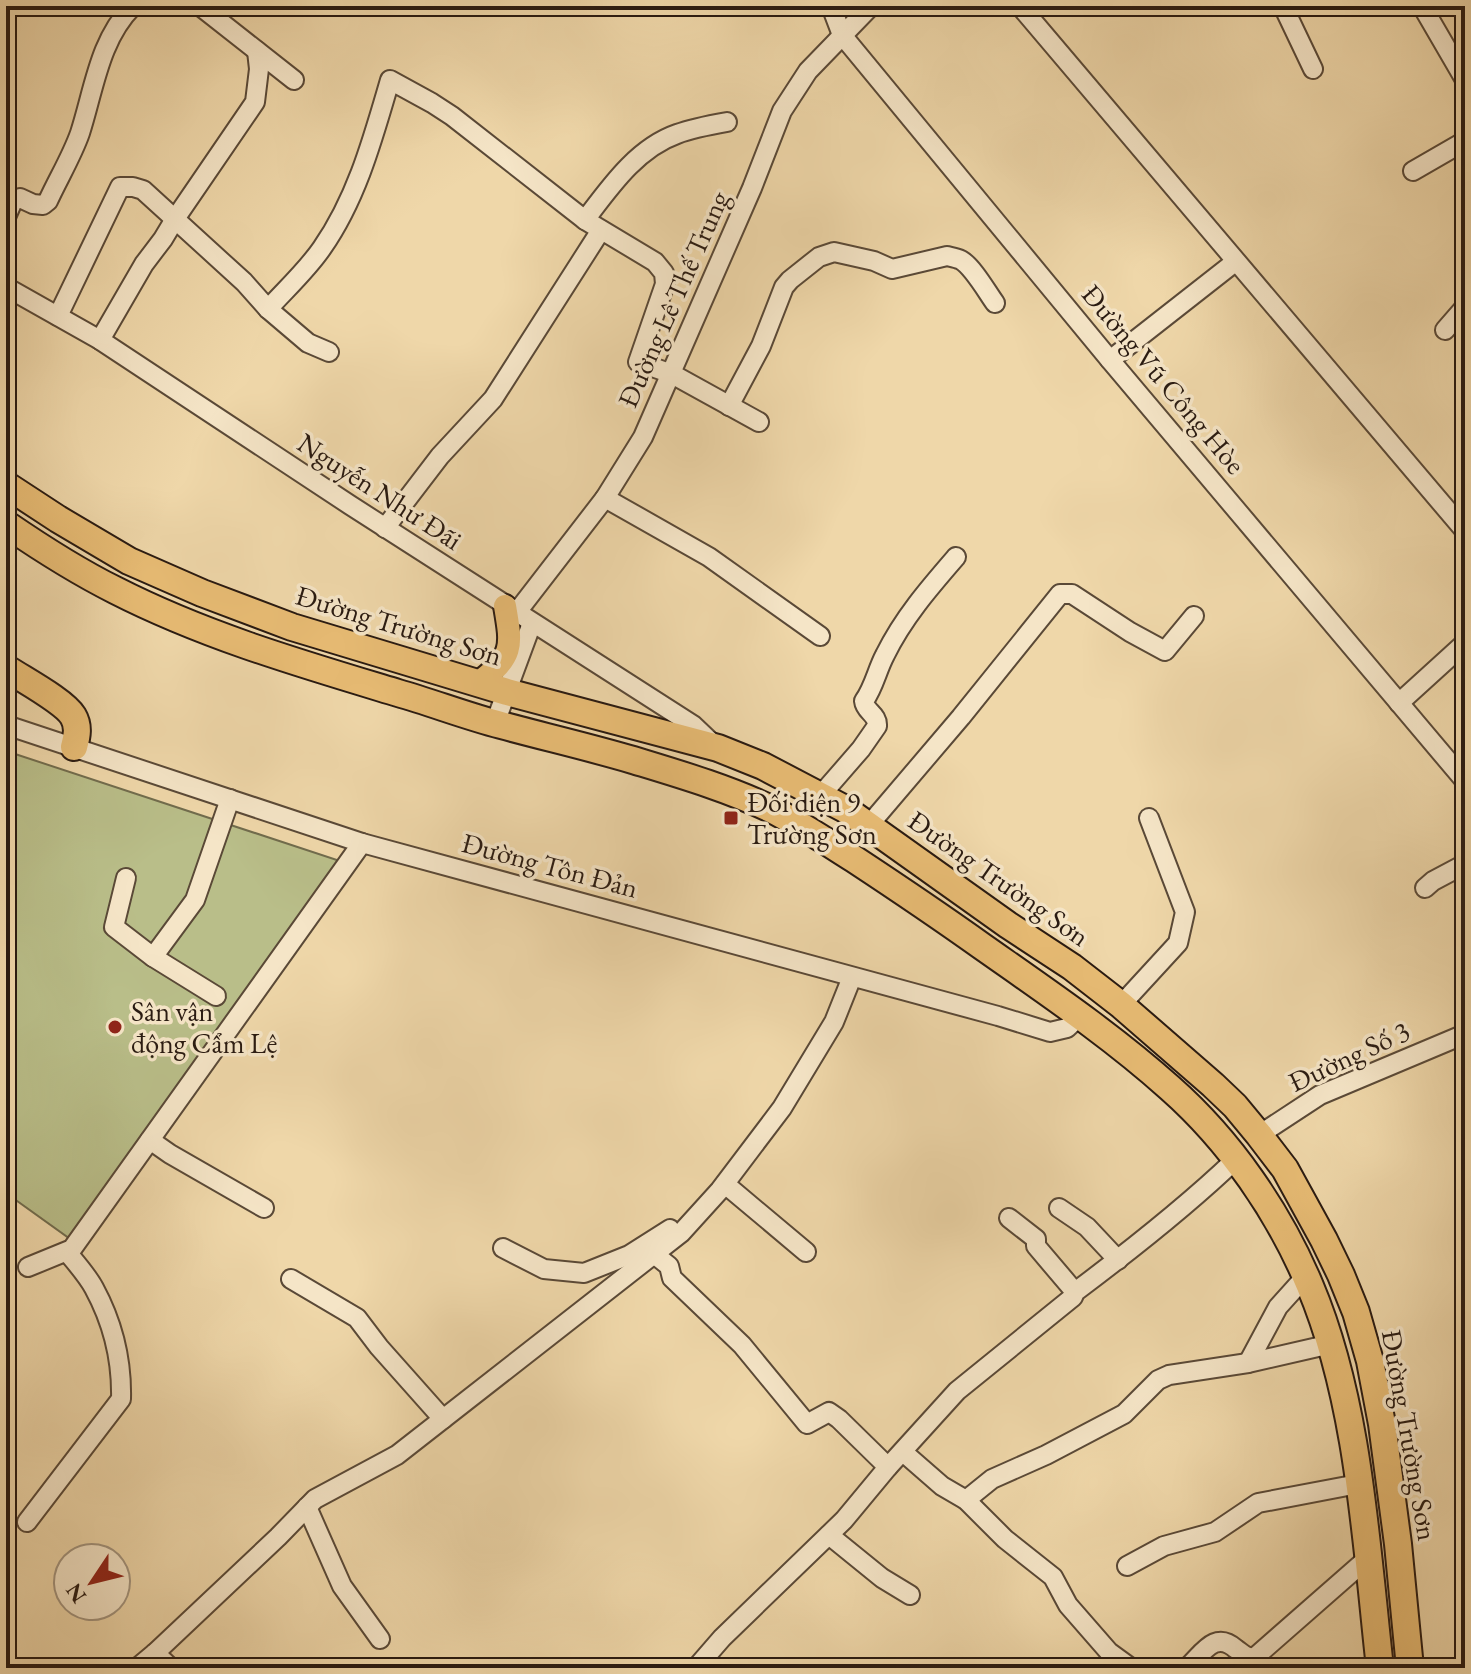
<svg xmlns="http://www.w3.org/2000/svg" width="1471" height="1674" font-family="'EB Garamond',serif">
<rect width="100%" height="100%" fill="#efd7a9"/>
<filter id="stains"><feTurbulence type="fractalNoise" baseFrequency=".0025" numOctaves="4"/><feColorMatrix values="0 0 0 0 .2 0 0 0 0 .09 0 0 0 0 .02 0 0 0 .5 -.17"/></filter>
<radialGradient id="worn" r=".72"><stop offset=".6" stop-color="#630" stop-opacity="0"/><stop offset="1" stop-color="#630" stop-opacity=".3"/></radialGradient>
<path fill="#b9be89" stroke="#716c4d" stroke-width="2" d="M6,751L340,861L73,1241L6,1193Z"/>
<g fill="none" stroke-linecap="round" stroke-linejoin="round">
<g stroke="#5a4937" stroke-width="22">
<g id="minor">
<path d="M200,6L294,80"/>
<path d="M831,6L842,35L1110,360L1465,781"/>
<path d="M1020,6L1465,531"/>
<path d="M1283,6L1313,69"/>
<path d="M1422,6L1465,80"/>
<path d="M1413,171L1465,141"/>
<path d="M6,217L13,201L20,198L33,204L43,205L48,201C58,179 72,156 80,133C94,90 99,40 133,6"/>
<path d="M585,220C610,187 637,148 677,134C693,128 710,125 727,122"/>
<path d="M6,287L100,340L350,505L693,725L713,744"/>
<path d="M268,309C286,289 307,270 322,248C357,198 373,138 390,80L432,103L452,116L585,220L655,262L664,273L665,284L638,362L672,374L759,422"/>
<path d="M58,316L120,187H133L143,190L244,282L268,309L308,343L329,352"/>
<path d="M1445,330L1465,307"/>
<path d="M100,340L144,264L163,239L175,219L255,102L259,69L257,51"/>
<path d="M1110,360L1235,262"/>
<path d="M729,406L761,346L784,287L790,280L819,257L834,252L874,261L892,269L947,256C951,257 957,258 961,260C973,267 987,292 995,303"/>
<path d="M605,498L709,557L820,636"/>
<path d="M385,528L440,456L493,399L601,230"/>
<path d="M517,612L605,498L643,437L752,188L782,111L808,71L871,6"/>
<path d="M1399,703L1465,643"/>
<path d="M495,723L532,623"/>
<path d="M6,725L362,843L998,1016L1050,1032L1067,1028L1081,1015"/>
<path d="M821,795L861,749L877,726C878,714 865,712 864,701C874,687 877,670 885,655C903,618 930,587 956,557"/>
<path d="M869,825L961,717L1060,594H1072L1130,632L1165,651L1194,616"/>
<path d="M126,878L114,927L153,957"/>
<path d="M1425,888L1433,881L1465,864"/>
<path d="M216,996L153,957L195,900L230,799"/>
<path d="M1121,1005L1178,943L1185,912L1149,818"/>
<path d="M1259,1135L1320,1095L1465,1034"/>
<path d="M150,1140L170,1154L264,1208"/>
<path d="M725,1184L806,1252"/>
<path d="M1059,1208L1087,1227L1118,1260"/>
<path d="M1009,1218L1036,1239V1246L1075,1292"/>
<path d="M503,1248L544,1269L584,1273L629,1255L670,1229"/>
<path d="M654,1254L669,1266L672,1278L742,1345L807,1424L829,1412L839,1419L888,1467"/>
<path d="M28,1267L72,1249L362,843"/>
<path d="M291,1279L357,1318L379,1347L443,1419"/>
<path d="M1248,1363L1278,1307L1305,1277"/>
<path d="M903,1452L942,1486L966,1500L1005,1539L1053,1577L1068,1605L1109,1652L1131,1668"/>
<path d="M966,1500L992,1479L1046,1455L1124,1414L1158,1380L1169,1375L1248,1363L1331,1344"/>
<path d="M307,1507L342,1586L380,1639"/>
<path d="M27,1522L121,1399C122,1360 113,1323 94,1288C87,1275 76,1263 67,1252"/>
<path d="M829,1535L882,1578L910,1595"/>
<path d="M1127,1566L1164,1546L1215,1532L1258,1503L1358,1484"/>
<path d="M155,1653L171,1668"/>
<path d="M137,1668L155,1653L278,1537L315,1499L397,1455L681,1233L720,1190L782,1108L834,1022L852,977"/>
<path d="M696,1668L722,1638L844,1520L888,1467L957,1391L1073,1297L1075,1292C1131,1250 1186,1207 1236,1159"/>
<path d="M1187,1668C1203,1653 1215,1630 1236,1649C1243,1654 1245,1657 1254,1658L1368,1558"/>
</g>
</g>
<g stroke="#291a11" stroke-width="26">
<path id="major" d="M478,683C514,656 512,647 505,606"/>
</g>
<g stroke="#291a11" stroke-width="30">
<g id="highway">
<path d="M6,485L58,519L129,561L202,593L292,627L507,692L718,748L763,766L845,809L1008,925L1072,967L1121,1005L1213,1085L1235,1106L1259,1135L1285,1169L1324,1240L1341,1275L1356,1312L1370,1361L1382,1424L1398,1544L1410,1668"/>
<path d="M6,524C41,548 77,571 115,590C205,636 302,664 398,693C433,703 466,716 501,725C545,737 589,747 633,760C679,774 727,788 771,809C800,824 827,842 854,859C898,888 941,917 983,947C1047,992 1112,1036 1170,1088C1230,1141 1279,1212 1310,1286C1359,1402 1366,1543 1380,1668"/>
<path d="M6,668C22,679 64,701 73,716C79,726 77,736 74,747"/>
</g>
</g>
<use href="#minor" stroke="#f5e5c7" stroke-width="18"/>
<use href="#major" stroke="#e8bc74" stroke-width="22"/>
<use href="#highway" stroke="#e8bc74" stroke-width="26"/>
</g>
<g fill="#8f2418" stroke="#f5e5c7" stroke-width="3">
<rect x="723" y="810" width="16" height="16" rx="4"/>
<circle cx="115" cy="1027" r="8"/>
</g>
<g text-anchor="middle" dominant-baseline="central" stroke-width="7" stroke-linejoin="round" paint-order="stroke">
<g font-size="28" fill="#291a11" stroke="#f5e5c7">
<text transform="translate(673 299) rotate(-66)">Đường Lê Thế Trung</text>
<text transform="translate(1164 379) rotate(50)">Đường Vũ Công Hòe</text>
<text transform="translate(380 491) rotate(33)">Nguyễn Như Đãi</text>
<text transform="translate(399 625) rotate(17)">Đường Trường Sơn</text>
<text transform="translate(550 865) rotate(15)">Đường Tôn Đản</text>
<text transform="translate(999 878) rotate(35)">Đường Trường Sơn</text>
<text transform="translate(1349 1056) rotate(-25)">Đường Số 3</text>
<text transform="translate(1410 1435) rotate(80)">Đường Trường Sơn</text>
</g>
<g font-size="28" fill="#291a11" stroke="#f5e5c7" text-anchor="start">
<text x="747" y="802">Đối diện 9<tspan x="747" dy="32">Trường Sơn</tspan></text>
<text x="131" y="1011">Sân vận<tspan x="131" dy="32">động Cẩm Lệ</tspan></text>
</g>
</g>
<rect width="1471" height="1674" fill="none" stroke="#efd7a9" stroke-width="32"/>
<rect x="8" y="8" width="1455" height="1658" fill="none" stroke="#291a11" stroke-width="4"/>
<rect x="16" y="16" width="1439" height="1642" fill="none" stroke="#291a11" stroke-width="2"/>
<g transform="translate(92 1582) rotate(235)"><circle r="38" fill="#f5e5c7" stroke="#a3947e" stroke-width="2"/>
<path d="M0-6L14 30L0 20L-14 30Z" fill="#8f2418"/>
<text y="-12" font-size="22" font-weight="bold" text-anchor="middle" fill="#291a11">N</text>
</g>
<rect width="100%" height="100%" filter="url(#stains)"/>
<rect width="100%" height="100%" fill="url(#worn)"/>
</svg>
